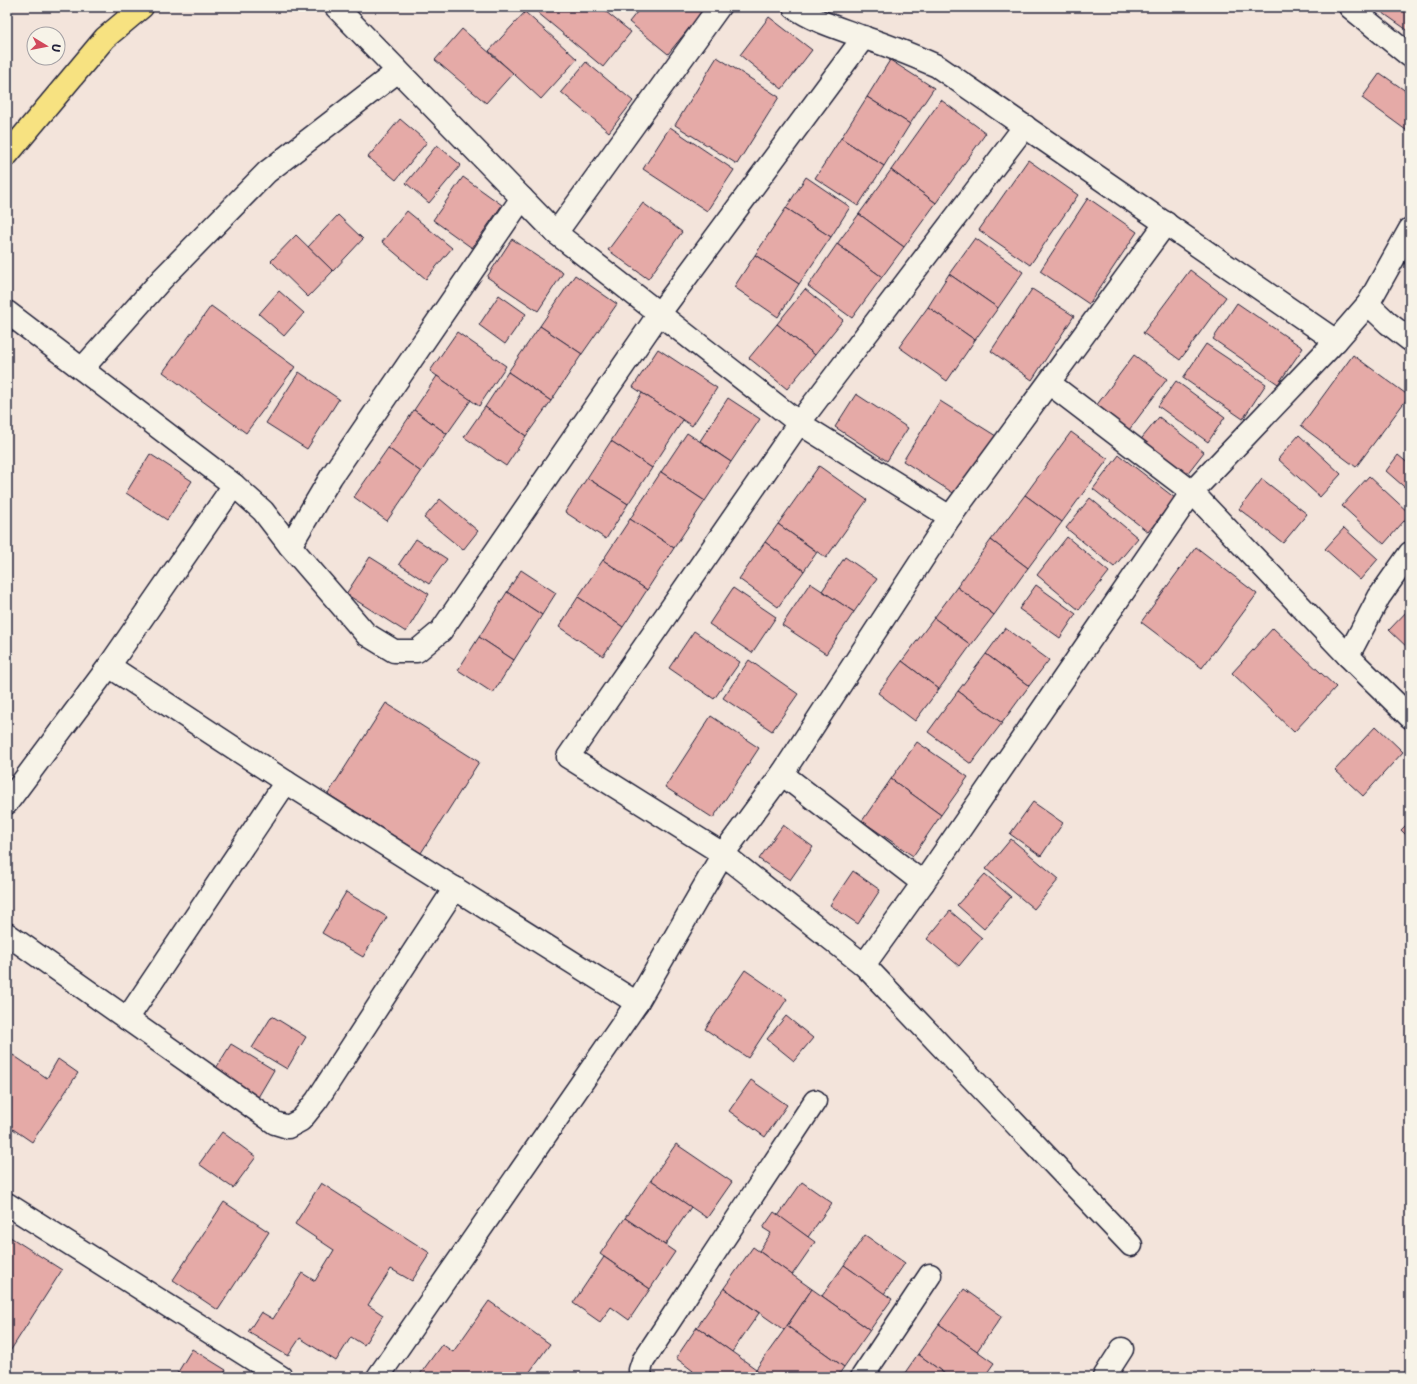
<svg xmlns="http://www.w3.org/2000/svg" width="1417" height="1384" font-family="'Playpen Sans',sans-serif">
<rect width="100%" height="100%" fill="#f3e4db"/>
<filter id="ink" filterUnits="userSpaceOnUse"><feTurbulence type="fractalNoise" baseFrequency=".025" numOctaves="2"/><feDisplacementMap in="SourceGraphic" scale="8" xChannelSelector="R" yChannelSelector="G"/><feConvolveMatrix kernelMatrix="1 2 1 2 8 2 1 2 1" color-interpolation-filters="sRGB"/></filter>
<g filter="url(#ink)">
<g fill="#e5aaa7" stroke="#22223b">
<path d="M531,7H600L631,32L603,67Z"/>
<path d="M641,7H706L668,54L629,22Z"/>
<path d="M1377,7H1410V32L1376,8Z"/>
<path d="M525,12L577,59L541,99L489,51Z"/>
<path d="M769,17L812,50L782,89L740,55Z"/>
<path d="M462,29L513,73L486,103L435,60Z"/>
<path d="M717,57L779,97L737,164L675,125Z"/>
<path d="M890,60L934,88L910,124L867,97Z"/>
<path d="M586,62L633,101L609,132L561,92Z"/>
<path d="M1380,73L1410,94V133L1362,98Z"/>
<path d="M867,97L910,124L884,166L841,138Z"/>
<path d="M941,100L986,133L936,203L891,170Z"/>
<path d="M400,119L427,142L396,180L368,157Z"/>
<path d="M670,127L734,170L707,211L643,169Z"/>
<path d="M841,138L884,166L858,206L815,178Z"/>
<path d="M437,145L461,165L429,203L406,183Z"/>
<path d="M1028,160L1078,195L1030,265L979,230Z"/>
<path d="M891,170L936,203L904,247L859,214Z"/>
<path d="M463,177L502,205L472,248L433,220Z"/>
<path d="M806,177L850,207L831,237L786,208Z"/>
<path d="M1088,198L1137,232L1089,304L1040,271Z"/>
<path d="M643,203L682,232L648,279L608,250Z"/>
<path d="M786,208L831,237L799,284L755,255Z"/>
<path d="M407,211L452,248L426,279L382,242Z"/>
<path d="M859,214L904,247L882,277L837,244Z"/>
<path d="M338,215L363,239L333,271L308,247Z"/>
<path d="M296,235L333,271L308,297L271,261Z"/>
<path d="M975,238L1023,272L998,308L949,274Z"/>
<path d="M512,239L563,273L538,311L487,277Z"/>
<path d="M837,244L882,277L852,318L808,286Z"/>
<path d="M755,255L799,284L778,317L734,287Z"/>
<path d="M1190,270L1226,297L1180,360L1143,333Z"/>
<path d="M949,274L998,308L975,340L928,307Z"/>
<path d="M575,275L617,304L582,354L540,326Z"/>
<path d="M805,289L843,320L815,355L777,324Z"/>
<path d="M1032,289L1074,316L1032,380L991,351Z"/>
<path d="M279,291L304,313L284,336L259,314Z"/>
<path d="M499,295L526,314L505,344L479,325Z"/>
<path d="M1237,303L1303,348L1278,384L1213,339Z"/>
<path d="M211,306L295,367L246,433L163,372Z"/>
<path d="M928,307L975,340L947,381L899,347Z"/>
<path d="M777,324L815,355L787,389L749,358Z"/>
<path d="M540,326L582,354L551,401L508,372Z"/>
<path d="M457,332L506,366L479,406L430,371Z"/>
<path d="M1206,344L1266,384L1243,419L1183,378Z"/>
<path d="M658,349L717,388L692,426L633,387Z"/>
<path d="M1134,355L1167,379L1129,430L1096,406Z"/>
<path d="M1353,355L1409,396L1356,467L1301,426Z"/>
<path d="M299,372L339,399L307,449L266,423Z"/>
<path d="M508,372L551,401L526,436L485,407Z"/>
<path d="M437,376L471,400L447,434L414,410Z"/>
<path d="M1176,381L1225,417L1208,442L1158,406Z"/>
<path d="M642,393L683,420L652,468L611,441Z"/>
<path d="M856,394L908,428L887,461L835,427Z"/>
<path d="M728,398L760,419L731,462L700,441Z"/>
<path d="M940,401L996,436L958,496L903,461Z"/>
<path d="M485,407L526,436L506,466L464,437Z"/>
<path d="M414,410L447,434L421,472L388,448Z"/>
<path d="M1159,417L1204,452L1183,479L1138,443Z"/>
<path d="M1071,432L1108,459L1062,522L1025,495Z"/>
<path d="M687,433L731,462L705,501L661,472Z"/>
<path d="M1299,435L1341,474L1320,497L1278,459Z"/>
<path d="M611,441L652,468L628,504L587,478Z"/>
<path d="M388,448L421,472L387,521L354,497Z"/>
<path d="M150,454L192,481L167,520L126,493Z"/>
<path d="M1119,455L1175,498L1148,532L1093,489Z"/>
<path d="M1398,455L1410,465V492L1386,471Z"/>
<path d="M819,466L867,500L826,558L778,524Z"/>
<path d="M661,472L705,501L674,548L630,519Z"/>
<path d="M1369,476L1410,514L1384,544L1342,506Z"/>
<path d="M587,478L628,504L606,539L565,512Z"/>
<path d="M1262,479L1307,514L1283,543L1239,509Z"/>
<path d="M1025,495L1062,522L1028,568L991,540Z"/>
<path d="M1090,498L1138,538L1114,567L1066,528Z"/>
<path d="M440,499L478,531L463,550L424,518Z"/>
<path d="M630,519L674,548L647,590L603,560Z"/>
<path d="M778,524L817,552L804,571L765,542Z"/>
<path d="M1344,528L1378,559L1360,580L1325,549Z"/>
<path d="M1067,537L1109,572L1079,610L1037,575Z"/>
<path d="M416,539L447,559L429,584L399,564Z"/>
<path d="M991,540L1028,568L994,615L957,587Z"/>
<path d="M765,542L804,571L778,607L739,579Z"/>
<path d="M1196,547L1257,594L1202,668L1141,622Z"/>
<path d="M370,557L429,594L406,632L346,594Z"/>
<path d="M845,557L877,579L854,612L822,591Z"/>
<path d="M603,560L647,590L623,627L578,597Z"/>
<path d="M521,570L556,593L542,615L507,592Z"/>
<path d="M810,583L854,612L826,654L782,625Z"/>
<path d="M1036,585L1076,614L1060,638L1019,609Z"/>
<path d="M957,587L994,615L971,645L934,618Z"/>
<path d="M733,588L776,617L752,653L709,624Z"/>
<path d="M507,592L542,615L514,660L479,637Z"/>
<path d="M578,597L623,627L603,656L559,627Z"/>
<path d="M1410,608V650L1389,630Z"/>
<path d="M934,618L971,645L939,689L902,661Z"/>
<path d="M1005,628L1049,660L1029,686L986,654Z"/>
<path d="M1273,628L1336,687L1294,732L1232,673Z"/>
<path d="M694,631L740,662L714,699L669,668Z"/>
<path d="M479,637L514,660L493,693L458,670Z"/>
<path d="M986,654L1029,686L1002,723L958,691Z"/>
<path d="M749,660L798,694L772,731L723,698Z"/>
<path d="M902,661L939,689L915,721L878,693Z"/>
<path d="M958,691L1002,723L971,764L928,732Z"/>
<path d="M386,703L479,762L421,853L328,794Z"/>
<path d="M711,716L759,748L713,818L665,787Z"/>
<path d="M1376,726L1403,752L1363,796L1335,770Z"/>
<path d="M917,742L968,777L941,815L891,779Z"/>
<path d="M891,779L941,815L913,856L862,821Z"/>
<path d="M1033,802L1063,823L1041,856L1010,834Z"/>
<path d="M1410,821V839L1401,830Z"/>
<path d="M783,825L813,847L790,880L759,859Z"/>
<path d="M1011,839L1059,879L1034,909L986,869Z"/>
<path d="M853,871L880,890L858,924L830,905Z"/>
<path d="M985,874L1011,897L984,929L957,905Z"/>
<path d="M346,892L387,917L363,957L322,933Z"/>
<path d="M950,911L982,938L959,966L927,939Z"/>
<path d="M745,970L787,999L748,1058L705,1029Z"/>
<path d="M272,1016L306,1037L287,1069L252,1048Z"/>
<path d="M786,1016L813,1038L794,1061L767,1039Z"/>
<path d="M231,1044L274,1070L257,1099L213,1073Z"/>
<path d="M13,1055L47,1078L58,1059L78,1073L32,1142L7,1125V1064Z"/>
<path d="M751,1080L787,1105L765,1137L729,1111Z"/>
<path d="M222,1132L256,1157L233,1188L199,1164Z"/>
<path d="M676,1144L732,1182L707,1218L651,1180Z"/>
<path d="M651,1180L691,1207L665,1245L625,1218Z"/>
<path d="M802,1182L832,1203L808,1237L778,1216Z"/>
<path d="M321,1183L430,1253L412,1281L391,1269L368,1305L383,1315L364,1345L351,1337L336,1361L300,1338L288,1356L248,1332L261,1312L273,1319L302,1273L315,1281L334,1250L295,1224Z"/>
<path d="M224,1202L269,1232L218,1310L173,1280Z"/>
<path d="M774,1212L815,1242L792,1275L759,1251L771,1233L763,1228Z"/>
<path d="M625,1218L675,1252L650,1289L600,1254Z"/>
<path d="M7,1235L62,1270L7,1356Z"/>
<path d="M865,1235L905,1263L884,1294L844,1265Z"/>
<path d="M753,1247L812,1289L784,1330L724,1288Z"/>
<path d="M604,1257L650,1289L629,1320L611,1307L600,1322L573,1303Z"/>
<path d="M844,1265L892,1299L870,1330L822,1296Z"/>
<path d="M724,1288L759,1313L732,1352L697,1327Z"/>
<path d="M812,1289L870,1330L844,1367L787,1326Z"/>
<path d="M964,1289L1002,1316L977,1351L939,1324Z"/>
<path d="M489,1301L550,1344L526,1377H418L442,1344L453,1352Z"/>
<path d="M939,1324L994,1363L984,1377H949L918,1354Z"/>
<path d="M787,1326L844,1367L837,1377H767L756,1369Z"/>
<path d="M697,1327L756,1369L751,1377H689L693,1371L676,1358Z"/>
<path d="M192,1349L226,1370L222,1377H175Z"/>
<path d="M918,1354L937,1368L949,1377H902Z"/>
<path d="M756,1369L767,1377H751Z"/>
<path d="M7,1370L18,1377H7Z"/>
</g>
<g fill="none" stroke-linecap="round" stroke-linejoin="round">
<g stroke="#22223b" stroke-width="25">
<g id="street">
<path d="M336,7L556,233L799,423L950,517"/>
<path d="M794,7C815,22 842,29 865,38C890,46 914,56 937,66L1336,341"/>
<path d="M1350,7L1410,56"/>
<path d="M1025,126L799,423L568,757L723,854L864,965L1131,1245"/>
<path d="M556,233L719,7"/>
<path d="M1368,304L1388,323L1410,340"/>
<path d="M7,312L234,485L263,511L290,546L331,477L522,198"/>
<path d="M82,369L162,279L267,172L398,71"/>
<path d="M1049,383L1192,492L1348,656"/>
<path d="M290,546L366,634L394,651H417L441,631L659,314L864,37"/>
<path d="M1410,553L1379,597L1348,656L1410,717"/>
<path d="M109,666L286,782L637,1003"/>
<path d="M782,774L923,883"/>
<path d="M7,803L109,666L234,485"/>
<path d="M7,934L275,1123L288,1127L301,1120L317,1100L455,888"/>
<path d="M864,965L923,883L1192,492L1336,341L1368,304L1410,229"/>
<path d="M127,1019L286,782"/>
<path d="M7,1204L281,1377"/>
<path d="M378,1377L637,1003L723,854L782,774L950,517L1166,223"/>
<path d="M641,1377L640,1370L643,1361L815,1101"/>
<path d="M862,1377L930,1275"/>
<path d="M1104,1377L1122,1349"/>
</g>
</g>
<g stroke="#22223b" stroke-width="25">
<path id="primary" d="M7,155L105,38L142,7"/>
</g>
<use href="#street" stroke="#f7f3e8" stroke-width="22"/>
<use href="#primary" stroke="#f7e281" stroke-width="22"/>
</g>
</g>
<rect width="1417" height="1384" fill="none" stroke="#f7f3e8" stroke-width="24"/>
<rect x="12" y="12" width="1393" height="1360" fill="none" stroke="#22223b" stroke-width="1.5" filter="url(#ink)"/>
<g transform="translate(46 46) rotate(100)"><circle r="19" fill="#f7f3e8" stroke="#a29fa3"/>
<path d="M0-3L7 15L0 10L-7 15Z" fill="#d1495b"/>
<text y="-6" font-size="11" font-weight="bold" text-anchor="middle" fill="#22223b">U</text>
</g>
</svg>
